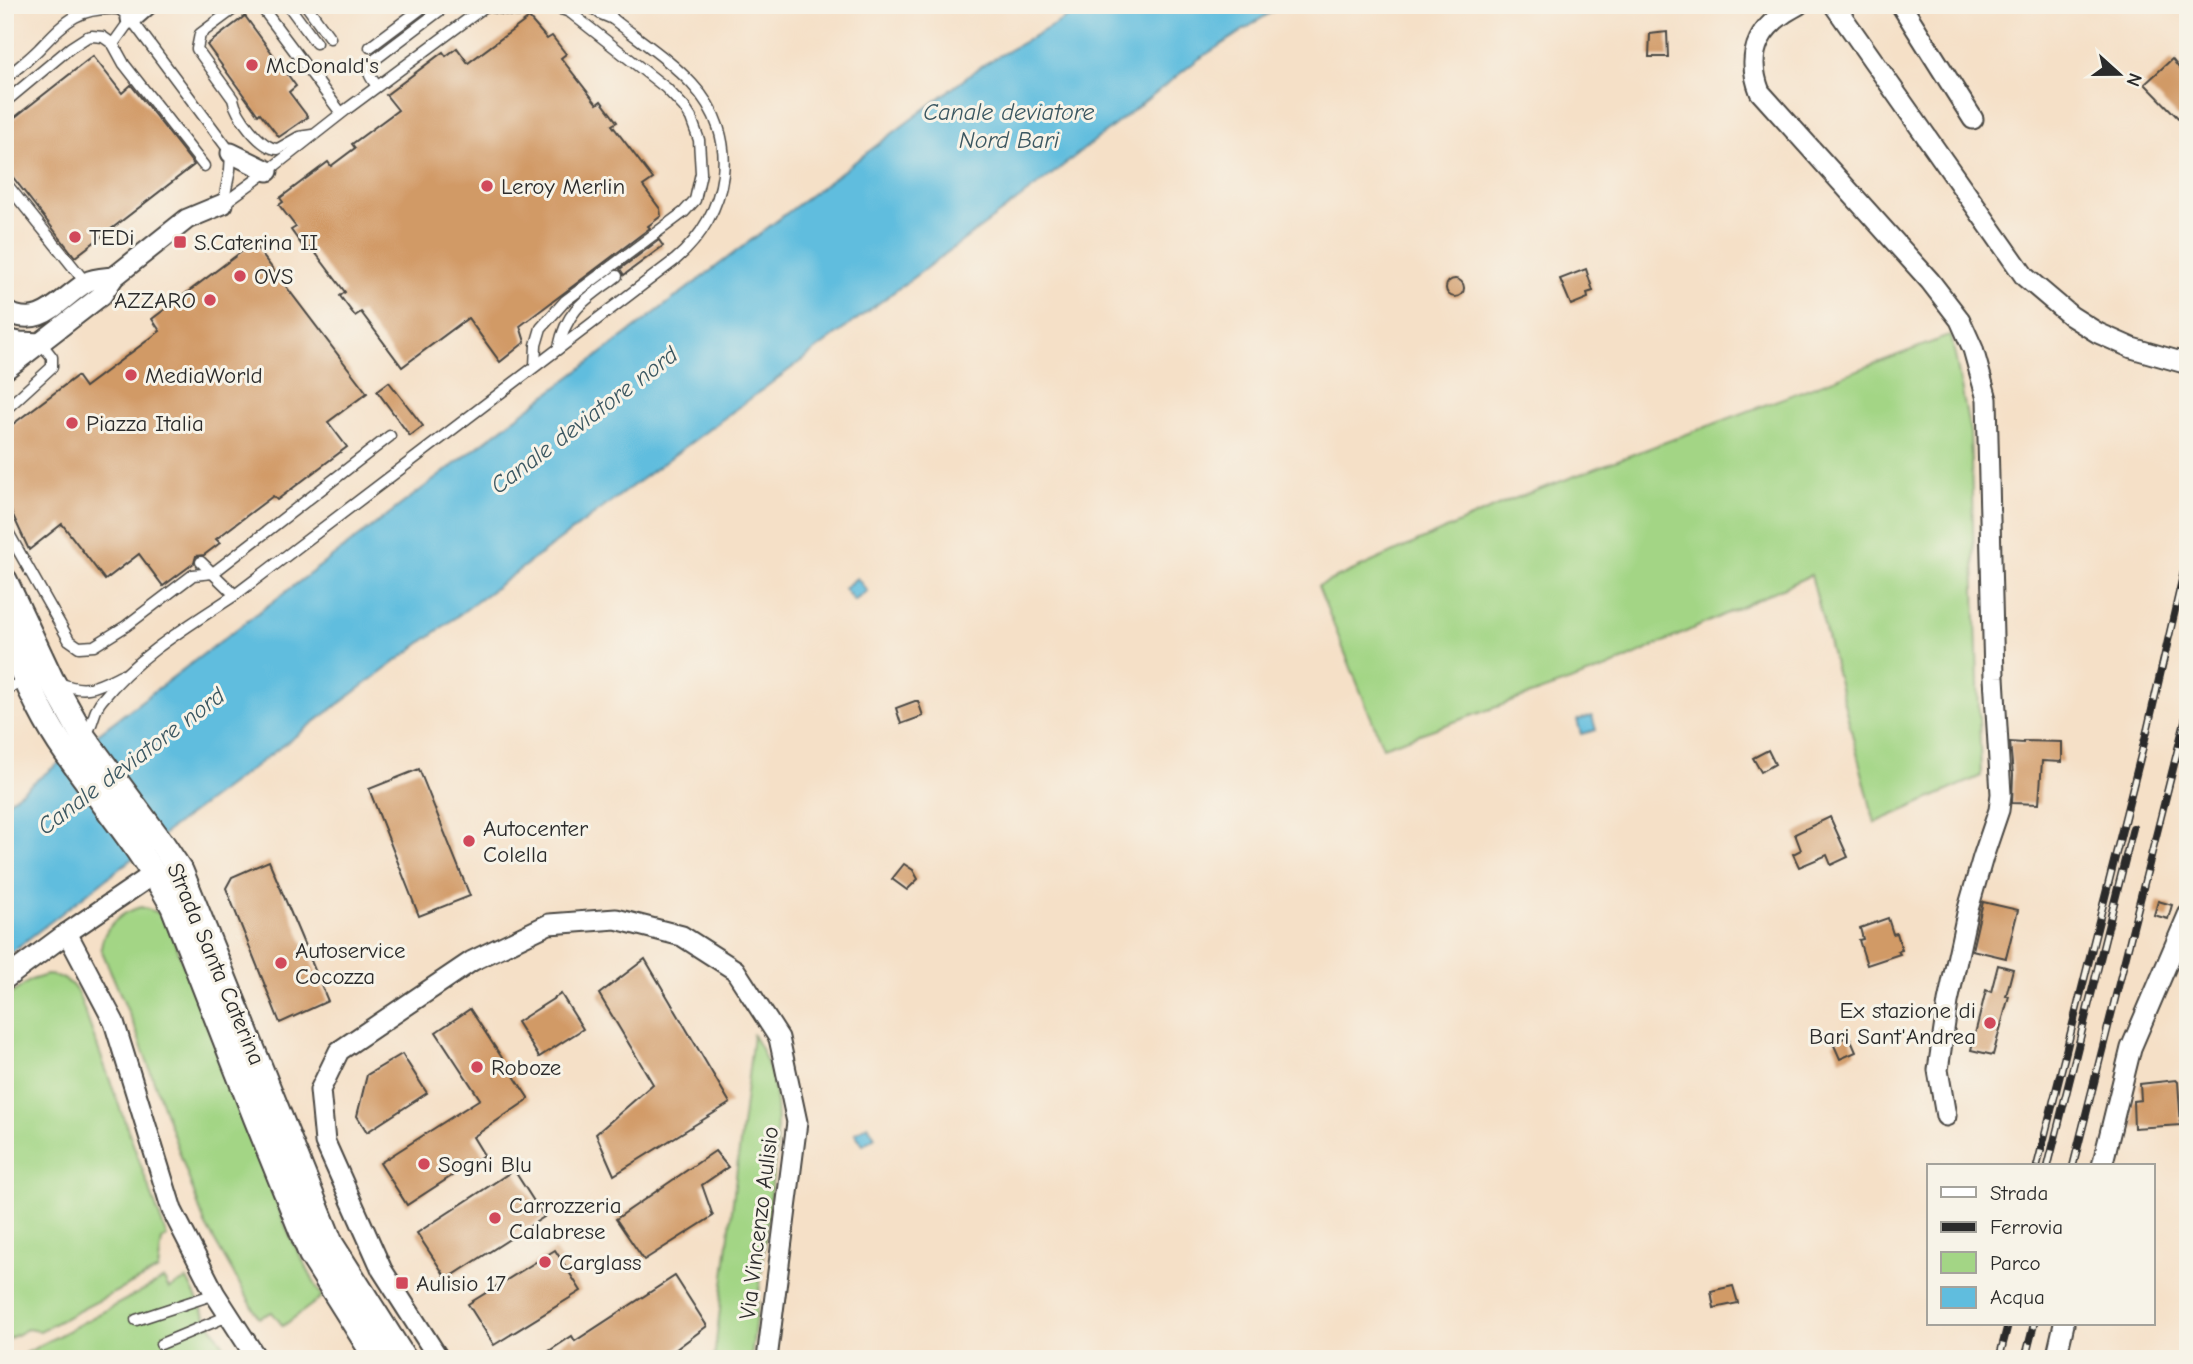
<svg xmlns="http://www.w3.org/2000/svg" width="2193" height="1364" font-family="'Comic Neue',sans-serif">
<rect width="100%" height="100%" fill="#f7f3e8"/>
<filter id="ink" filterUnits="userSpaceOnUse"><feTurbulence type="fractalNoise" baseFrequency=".0143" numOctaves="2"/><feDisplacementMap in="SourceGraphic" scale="14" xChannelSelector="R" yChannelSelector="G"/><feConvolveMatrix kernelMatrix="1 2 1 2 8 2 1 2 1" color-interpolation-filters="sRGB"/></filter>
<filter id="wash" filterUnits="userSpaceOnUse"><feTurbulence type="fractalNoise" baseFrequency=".00686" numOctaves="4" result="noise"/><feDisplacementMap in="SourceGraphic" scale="28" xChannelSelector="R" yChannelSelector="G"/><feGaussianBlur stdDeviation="1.57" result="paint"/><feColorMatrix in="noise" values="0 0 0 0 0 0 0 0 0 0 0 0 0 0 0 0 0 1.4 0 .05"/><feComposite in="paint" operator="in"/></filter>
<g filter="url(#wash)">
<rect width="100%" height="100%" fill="#f5e0c7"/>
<g fill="#a3d585" stroke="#678058" stroke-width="2">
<path d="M1951,335L1970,432L1981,776L1875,823L1811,575L1607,668L1383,747L1318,586L1511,500Z"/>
<path d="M141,907L157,912L168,925L288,1232L322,1297L283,1326L272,1312L259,1318L205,1224L135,1028L101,949C102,928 121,912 141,907Z"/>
<path d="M47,975C61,976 70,980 78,993L167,1237L162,1240L158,1270L40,1331L27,1329L5,1341V998L31,980Z"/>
<path d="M753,1035C776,1070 779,1108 776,1150L751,1359H714Z"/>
<path d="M164,1279L169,1289L187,1279L205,1315L232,1359H15Z"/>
</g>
<g fill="#60bdde" stroke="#467484" stroke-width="2">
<path d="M1089,5H1282L1196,61L1046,179L173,827L5,957V804L983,65Z"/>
<path d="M857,578L867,591L854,601L844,588Z"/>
<path d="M1592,716L1596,730L1581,734L1577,720Z"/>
<path d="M868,1125L875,1137L863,1145L855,1133Z"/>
</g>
<g id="blocks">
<g fill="#d19a66">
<path d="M245,16L296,86L289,92L308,117L279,137L260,113L258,115L207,45Z"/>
<path d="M529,18L547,39L552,36L566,54L561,58L597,104L601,101L617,122L612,125L653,179L643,186L660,209L661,216L648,226L650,228L520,326L525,342L500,362L468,318L402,367L361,312L355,316L340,296L345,292L311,247L306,251L291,230L296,227L279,205L283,202L280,198L328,162L331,166L355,148L352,144L398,110L386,95L443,52L446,56L457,48L468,63Z"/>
<path d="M1667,32L1668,57H1649L1650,34Z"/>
<path d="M93,56L122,93L131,85L194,165L75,257L5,167V125Z"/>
<path d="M2172,59L2179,68L2188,60V128L2145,84Z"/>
<path d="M659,240L663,246L624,275L620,269Z"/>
<path d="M253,243L367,393L328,422L347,447L277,500L273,496L216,539L220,543L204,555L196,556L194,563L163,586L139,554L105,580L62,524L29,550L5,498V430L77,376L85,387L160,331L152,319Z"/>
<path d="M1586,269L1593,291L1587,293L1588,298L1571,305L1560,279Z"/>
<circle cx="1455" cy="288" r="9"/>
<path d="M389,382L423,426L410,436L377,391Z"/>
<path d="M915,701H918L923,716L901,724L896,708Z"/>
<path d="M2023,741L2062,742V762L2042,761L2039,804L2012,803L2013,775L2010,742L2023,743Z"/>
<path d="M1768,750L1775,764L1761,772L1753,758Z"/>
<path d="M419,769L470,896L419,916L369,789Z"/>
<path d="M1830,817L1848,857L1831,865L1827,855L1799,867L1793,854L1801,850L1795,834Z"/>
<path d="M269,861L328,1001L280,1023L226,888L232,877Z"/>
<path d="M904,864L913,870L918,879L907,890L892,879Z"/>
<path d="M2158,901L2172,905L2168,919L2154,915Z"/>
<path d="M1983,902L2018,910L2006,958L1972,950Z"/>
<path d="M1888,918L1893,934L1897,933L1902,950L1898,951L1900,954L1867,965L1859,940L1863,939L1860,928Z"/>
<path d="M645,959L730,1103L614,1175L596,1134L653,1084L599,994Z"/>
<path d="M1998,965L2013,969L2006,996H2009L1993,1055L1971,1050L1986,990L1991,992Z"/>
<path d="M561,994L583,1029L539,1057L517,1022Z"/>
<path d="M470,1009L529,1099L473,1137L484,1155L407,1205L380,1163L480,1099L436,1032Z"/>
<path d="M1849,1036L1856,1052L1840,1059L1833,1043Z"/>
<path d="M402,1054L427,1093L367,1132L357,1116L367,1075Z"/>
<path d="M2176,1080L2178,1082L2181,1125L2134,1128L2133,1101L2141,1100L2140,1084Z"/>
<path d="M715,1151L728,1167L702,1185L713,1216L644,1260L616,1219Z"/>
<path d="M514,1170L544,1217L447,1279L417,1233Z"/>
<path d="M555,1250L581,1291L494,1345L468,1304Z"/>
<path d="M675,1276L707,1326L663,1359H537L572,1336L575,1341Z"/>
<path d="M1733,1286L1738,1303L1714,1308L1711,1291Z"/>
</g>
</g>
</g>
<g filter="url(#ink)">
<use href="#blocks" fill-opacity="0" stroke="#494642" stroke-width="2"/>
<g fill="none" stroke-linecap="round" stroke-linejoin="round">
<g stroke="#494642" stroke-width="13">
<g id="service">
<path d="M115,5L131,19L231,153L230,170L223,204"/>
<path d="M239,5L200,34L197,49L233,99C236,115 261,149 278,149L299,137L312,135"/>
<path d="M260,5L341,113"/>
<path d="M288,5L316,43"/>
<path d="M306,5L330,38"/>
<path d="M605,5L613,19"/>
<path d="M486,6C497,7 509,11 520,11C539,11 553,3 571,13L666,88L684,107L691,118L699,140L701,173L695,200L684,212L565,301L541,328L536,345L535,366"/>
<path d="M113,44L131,19"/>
<path d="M370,47L426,5"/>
<path d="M5,79C16,69 28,60 39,49C65,22 77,7 118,9"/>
<path d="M377,86C370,77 365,71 373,61L447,5"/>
<path d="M5,102L70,48L87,37L92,36L103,37L113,44L124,64L204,166"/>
<path d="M5,182L86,283"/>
<path d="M223,204L268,171L347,109L487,5"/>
<path d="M559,347C567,308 587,299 617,276"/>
<path d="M5,410L52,367V357L41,343"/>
<path d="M5,527L69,640L79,647L94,646L126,626L193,575L213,573L390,436"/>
<path d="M201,562L235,595"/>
<path d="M59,683C86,694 97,687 121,675"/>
<path d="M5,689L27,681"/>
<path d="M86,734C94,724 93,710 102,700C137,656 188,626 235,595L675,260C729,214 743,138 692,84C669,59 639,40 613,19L601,14L589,5"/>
<path d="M136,1320L215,1294"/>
<path d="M161,1344L228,1316"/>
</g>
</g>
<g stroke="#494642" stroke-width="23">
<g id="minor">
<path d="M1798,5C1761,24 1744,51 1760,92L1930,281L1960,320L1973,349L1987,399L1994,677L2001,794L1999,810L1983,857L1968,909L1948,1002L1938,1070L1946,1116"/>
<path d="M1834,5L2025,277L2071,316L2098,333L2132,348L2188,364"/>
<path d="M1901,5L1973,119"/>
<path d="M131,19L147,5"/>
<path d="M231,153L268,171"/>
<path d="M5,311C41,331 59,299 87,282C94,278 105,278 114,277"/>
<path d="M5,339L20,342L41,343"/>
<path d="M5,370L102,295L114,277L187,219L223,204"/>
<path d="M67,933L114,1022L172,1210L215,1294L257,1359"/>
<path d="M5,979L67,933L155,873"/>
<path d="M2102,1166L2131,1048L2188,915"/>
<path d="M439,1359L382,1270L325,1142L320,1090L339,1051L472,961L549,924L616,919L682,936L735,970L779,1038L797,1122L767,1359"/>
<path d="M2056,1359L2064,1324"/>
</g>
</g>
<g stroke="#494642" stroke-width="28">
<g id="tertiary">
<path d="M5,581L51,679L84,738L163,845L181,872L331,1244L404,1359"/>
<path d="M5,633C24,674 40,716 66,752C102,803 143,851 173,906L256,1118L311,1254L377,1359"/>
</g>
</g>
<use href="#service" stroke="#fff" stroke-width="10"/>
<use href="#minor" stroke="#fff" stroke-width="19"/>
<use href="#tertiary" stroke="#fff" stroke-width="24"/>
<g stroke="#2b2b2b" stroke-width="8">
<g id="rail">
<path d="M2037,1166L2148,727L2188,554"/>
<path d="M2048,1166L2133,828"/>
<path d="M2073,1166L2188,709"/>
<path d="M1999,1359L2008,1324"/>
<path d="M2025,1359L2034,1324"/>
</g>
</g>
<use href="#rail" stroke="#f7f3e8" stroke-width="5" stroke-dasharray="16" stroke-linecap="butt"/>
</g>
</g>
<g fill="#d1495b" stroke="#f7f3e8" stroke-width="2.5">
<circle cx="252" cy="65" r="7"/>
<circle cx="487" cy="186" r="7"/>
<circle cx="75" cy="237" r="7"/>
<rect x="173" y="235" width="14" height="14" rx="3.5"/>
<circle cx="240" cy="276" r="7"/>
<circle cx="210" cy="300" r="7"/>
<circle cx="131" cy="375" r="7"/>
<circle cx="72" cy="423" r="7"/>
<circle cx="469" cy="841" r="7"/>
<circle cx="281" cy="963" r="7"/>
<circle cx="1990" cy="1023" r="7"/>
<circle cx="477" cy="1067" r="7"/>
<circle cx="424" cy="1164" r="7"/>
<circle cx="495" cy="1218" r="7"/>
<circle cx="545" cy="1262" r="7"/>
<rect x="395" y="1276" width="14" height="14" rx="3.5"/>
</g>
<g text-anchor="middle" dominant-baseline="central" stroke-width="6" stroke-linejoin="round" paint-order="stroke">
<g font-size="23" fill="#2b2b2b" stroke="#f7f3e8" text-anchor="start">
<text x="266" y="65">McDonald's</text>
<text x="501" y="186">Leroy Merlin</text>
<text x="89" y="237">TEDi</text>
<text x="194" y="242">S.Caterina II</text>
<text x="254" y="276">OVS</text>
<text x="196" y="300" text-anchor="end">AZZARO</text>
<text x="145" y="375">MediaWorld</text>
<text x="86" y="423">Piazza Italia</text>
<text x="483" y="828">Autocenter<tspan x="483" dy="26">Colella</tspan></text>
<text x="295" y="950">Autoservice<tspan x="295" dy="26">Cocozza</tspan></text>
<text x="1976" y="1010" text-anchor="end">Ex stazione di<tspan x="1976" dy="26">Bari Sant'Andrea</tspan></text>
<text x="491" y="1067">Roboze</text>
<text x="438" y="1164">Sogni Blu</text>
<text x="509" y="1205">Carrozzeria<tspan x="509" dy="26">Calabrese</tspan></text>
<text x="559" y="1262">Carglass</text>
<text x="416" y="1283">Aulisio 17</text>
</g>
<g font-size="23" fill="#2b2b2b" stroke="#f7f3e8">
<text transform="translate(216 964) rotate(67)">Strada Santa Caterina</text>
<text transform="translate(759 1223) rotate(-83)">Via Vincenzo Aulisio</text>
</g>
<g font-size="24" font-style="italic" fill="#3b5761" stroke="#f7f3e8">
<text x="1009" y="112">Canale deviatore<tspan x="1009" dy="28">Nord Bari</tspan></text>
<text transform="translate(584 420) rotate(-37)">Canale deviatore nord</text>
<text transform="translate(131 761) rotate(-37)">Canale deviatore nord</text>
</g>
</g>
<rect width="2193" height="1364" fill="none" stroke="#f7f3e8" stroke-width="28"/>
<rect x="1927" y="1164" width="228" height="161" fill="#f7f3e8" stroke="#a5a39c" stroke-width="2"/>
<rect x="1941" y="1187" width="35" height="10" fill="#ffffff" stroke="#a5a39c" stroke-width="2"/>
<text x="1990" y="1200" font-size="21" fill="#2b2b2b">Strada</text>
<rect x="1941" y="1222" width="35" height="10" fill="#2b2b2b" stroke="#a5a39c" stroke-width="2"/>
<text x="1990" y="1234" font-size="21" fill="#2b2b2b">Ferrovia</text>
<rect x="1941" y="1252" width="35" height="21" fill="#a3d585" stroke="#a5a39c" stroke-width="2"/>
<text x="1990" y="1270" font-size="21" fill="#2b2b2b">Parco</text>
<rect x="1941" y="1287" width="35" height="21" fill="#60bdde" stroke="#a5a39c" stroke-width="2"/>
<text x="1990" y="1304" font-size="21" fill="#2b2b2b">Acqua</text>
<g transform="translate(2119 74) rotate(111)" stroke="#f7f3e8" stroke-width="5" paint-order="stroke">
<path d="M0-5L12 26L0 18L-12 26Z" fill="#2b2b2b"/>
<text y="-10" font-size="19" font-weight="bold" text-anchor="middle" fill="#2b2b2b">N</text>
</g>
</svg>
